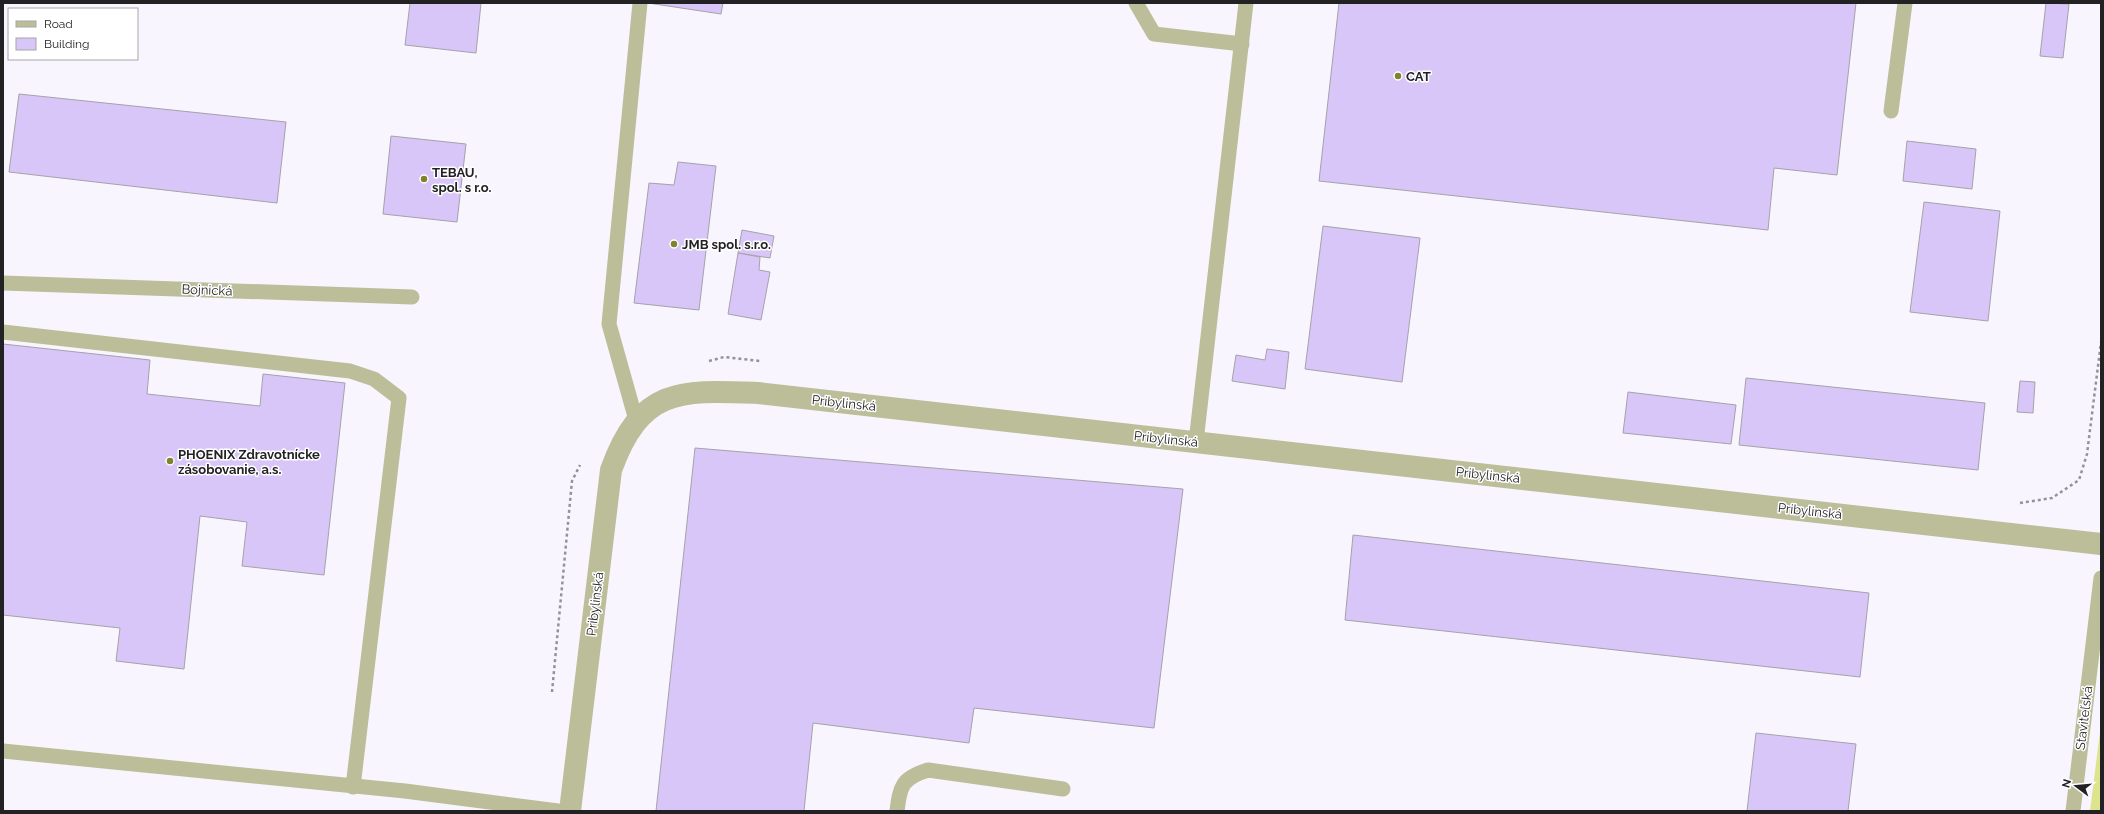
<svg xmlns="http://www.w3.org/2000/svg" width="2104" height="814" font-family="Raleway,sans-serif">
<rect width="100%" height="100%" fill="#f8f5fe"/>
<path fill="#dee38e" d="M2101,724V811H2090Z"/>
<g fill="#d7c6f7" stroke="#a5a2aa">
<path d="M410,3H481L476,53L405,45Z"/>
<path d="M648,3H723L721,14Z"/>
<path d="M1339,3H1856L1837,175L1774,168L1768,230L1319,181Z"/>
<path d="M2046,3L2069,4L2063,58L2040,56Z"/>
<path d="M19,94L286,122L277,203L9,172Z"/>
<path d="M391,136L466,144L457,222L383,214Z"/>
<path d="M1907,141L1976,149L1972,189L1903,181Z"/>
<path d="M678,162L716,166L699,310L634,303L649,183L674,185Z"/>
<path d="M1924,202L2000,211L1988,321L1910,312Z"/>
<path d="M1323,226L1420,238L1402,382L1305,369Z"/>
<path d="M742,230L774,236L770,258L738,253Z"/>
<path d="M738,253L760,257L759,270L770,272L761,320L728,314Z"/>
<path d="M3,344L150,360L147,394L260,406L263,374L345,383L324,575L242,566L247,522L200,516L184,669L116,661L120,628L3,615Z"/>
<path d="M1267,349L1289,352L1285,389L1232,381L1236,355L1265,360Z"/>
<path d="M1746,378L1985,403L1978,470L1739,445Z"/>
<path d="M2020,381L2035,382L2033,413L2017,412Z"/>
<path d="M1628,392L1736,405L1731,444L1623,433Z"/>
<path d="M695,448L1183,489L1154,728L974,708L969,743L813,723L804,811H656Z"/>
<path d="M1353,535L1869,593L1860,677L1345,620Z"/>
<path d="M1756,733L1856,744L1848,811H1747Z"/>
</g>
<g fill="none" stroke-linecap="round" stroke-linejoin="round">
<g stroke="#949298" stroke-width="2.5" stroke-dasharray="3 3" stroke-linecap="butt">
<path d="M709,361L724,357L760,361"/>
<path d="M2020,503L2052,498L2079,480L2087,454L2101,342"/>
<path d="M552,692L572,481L580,465"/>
</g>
<g stroke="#bbbe98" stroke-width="15">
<path d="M1136,3L1154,34L1242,44"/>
<path d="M1891,111L1905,3"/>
<path d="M3,283L412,297"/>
<path d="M3,332L350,371L374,379L399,398L353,787"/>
<path d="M636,420L609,324L640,3"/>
<path d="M1196,442L1246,3"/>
<path d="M3,751L405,791L558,811"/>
<path d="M897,811C900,786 902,778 928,770L1063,789"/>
<path d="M2073,811L2101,578"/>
</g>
<path stroke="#bbbe98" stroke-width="22" d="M570,811L611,470C641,387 680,390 758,393L2101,544"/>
</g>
<g fill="#80832d" stroke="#fff" stroke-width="1.5">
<circle cx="1398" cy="76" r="4"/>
<circle cx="424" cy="179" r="4"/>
<circle cx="674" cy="244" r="4"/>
<circle cx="170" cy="461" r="4"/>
</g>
<g text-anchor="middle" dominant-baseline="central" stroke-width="3" stroke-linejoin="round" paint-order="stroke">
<g font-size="13" font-weight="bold" fill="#222124" stroke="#fff" text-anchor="start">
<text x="1406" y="76">CAT</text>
<text x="432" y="172">TEBAU,<tspan x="432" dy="15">spol. s r.o.</tspan></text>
<text x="682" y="244">JMB spol. s.r.o.</text>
<text x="178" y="454">PHOENIX Zdravotnícke<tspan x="178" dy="15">zásobovanie, a.s.</tspan></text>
</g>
<g font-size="13" fill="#222124" stroke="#fff">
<text transform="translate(207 290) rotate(2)">Bojnická</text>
<text transform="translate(844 403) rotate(6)">Pribylinská</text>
<text transform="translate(1166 439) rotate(6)">Pribylinská</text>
<text transform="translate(1488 475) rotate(6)">Pribylinská</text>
<text transform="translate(1810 511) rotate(6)">Pribylinská</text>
<text transform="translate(595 604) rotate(-83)">Pribylinská</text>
<text transform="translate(2084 718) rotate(-83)">Staviteľská</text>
</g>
</g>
<rect width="2104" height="814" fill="none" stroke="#222124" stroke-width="8"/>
<rect x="8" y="8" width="130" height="52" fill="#ffffff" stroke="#a7a6a7"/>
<rect x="16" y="21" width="20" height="6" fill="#bbbe98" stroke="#a7a6a7"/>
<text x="44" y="28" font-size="12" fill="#222124">Road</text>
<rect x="16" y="38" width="20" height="12" fill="#d7c6f7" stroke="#a7a6a7"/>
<text x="44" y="48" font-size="12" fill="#222124">Building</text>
<g transform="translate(2076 786) rotate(286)" stroke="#ffffff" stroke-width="3" paint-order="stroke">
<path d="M0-3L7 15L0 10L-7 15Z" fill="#222124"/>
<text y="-6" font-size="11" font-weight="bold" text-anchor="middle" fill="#222124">N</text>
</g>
</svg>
